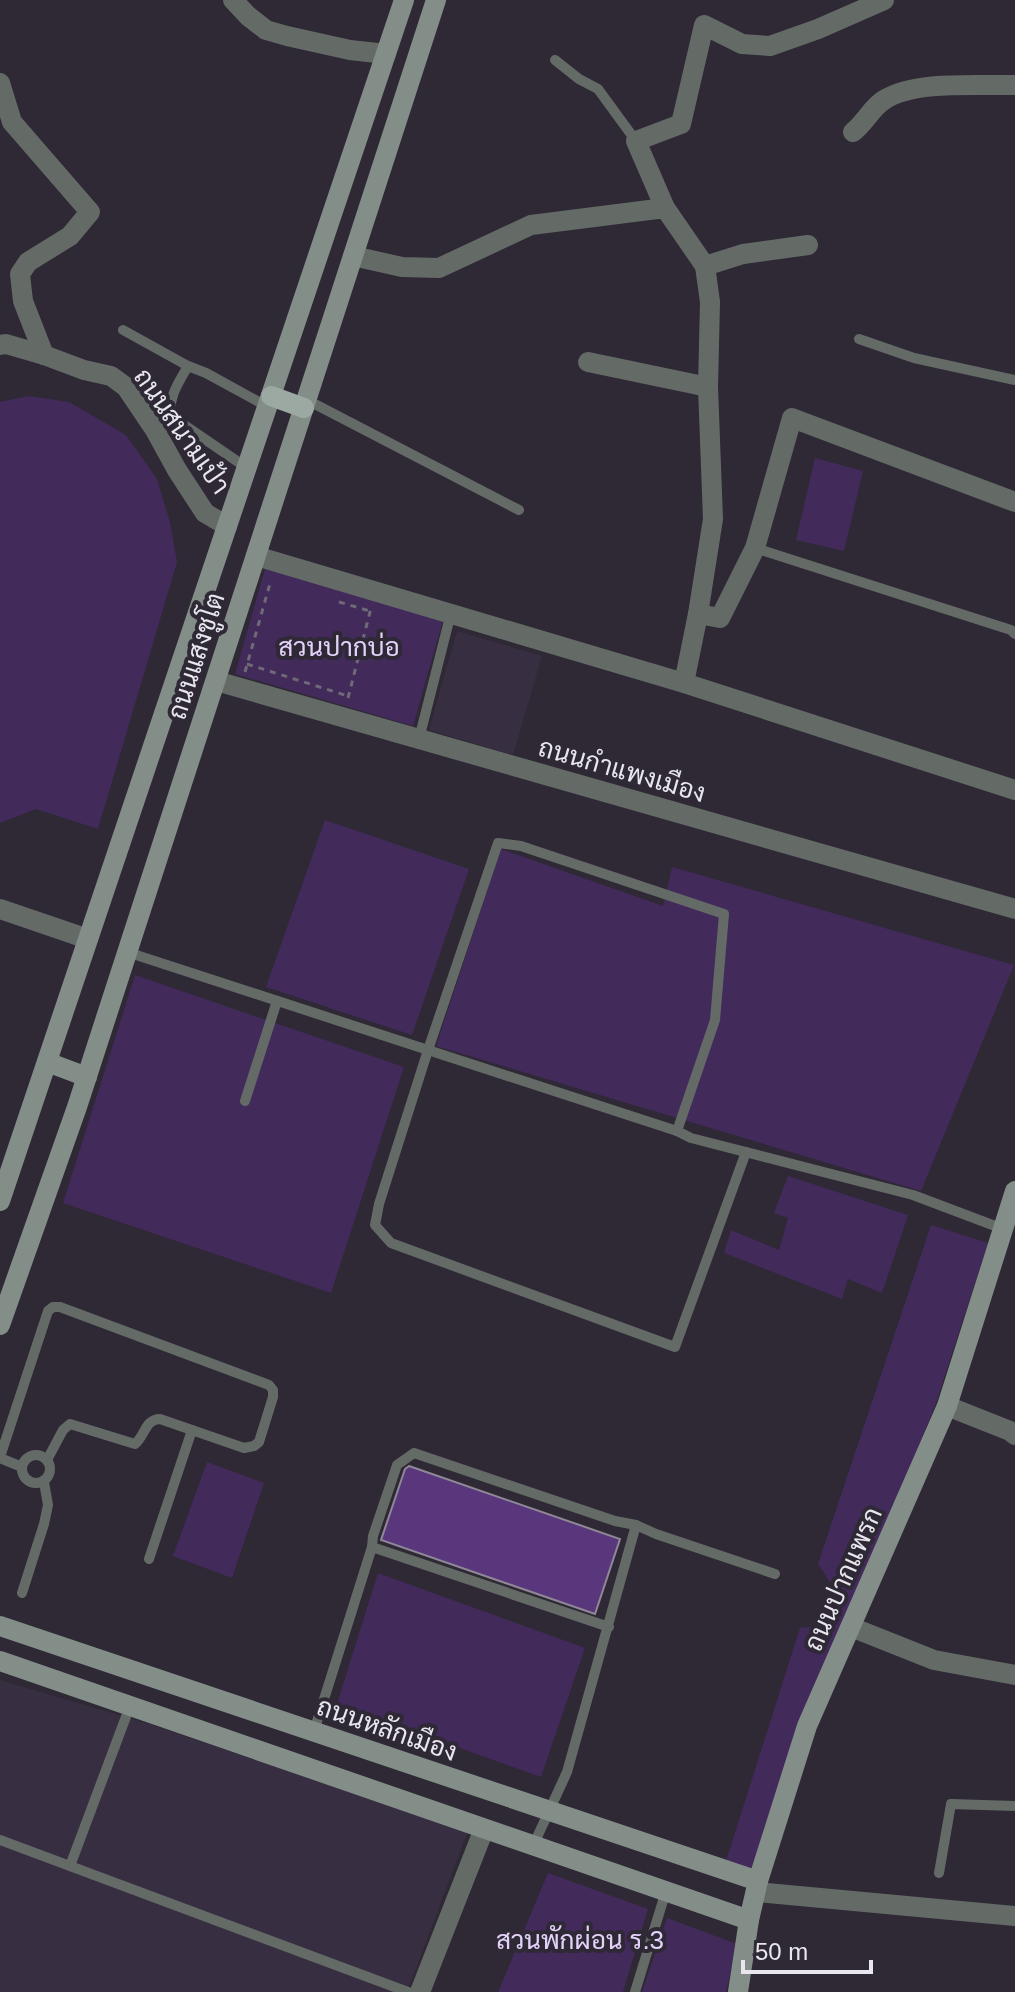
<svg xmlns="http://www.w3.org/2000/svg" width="1015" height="1992" font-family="Helvetica,Sarabun,sans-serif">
<rect width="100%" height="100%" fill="#2e2935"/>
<g fill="#372f41">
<path d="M457,631L542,656L513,755L429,730Z"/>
<path d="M0,1680L149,1724L468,1831L407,1992H0Z"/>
</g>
<g fill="#422a5b">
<path d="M29,396L69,402L126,435L157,479L170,522L177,562L98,829L36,809L0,823V402Z"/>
<path d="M815,458L863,471L844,551L796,540Z"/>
<path d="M265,569L443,620L413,726L235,674Z"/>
<path d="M325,820L469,869L412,1035L266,987Z"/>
<path d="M501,849L663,906L672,867L1014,965L921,1191L436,1046Z"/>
<path d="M135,975L404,1067L331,1293L63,1203Z"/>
<path d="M788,1176L908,1215L882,1293L848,1279L842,1299L724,1253L731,1230L779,1250L788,1218L774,1213Z"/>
<path d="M931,1225L988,1243L935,1406L880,1540L754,1870L726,1861L800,1628L821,1626L836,1591L818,1564Z"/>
<path d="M207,1462L264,1483L232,1578L173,1556Z"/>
<path d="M378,1573L585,1648L541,1777L337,1704Z"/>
<path d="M548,1873L648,1909L623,1992H498Z"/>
<path d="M667,1918L737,1944L726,1992H642Z"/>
</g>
<path fill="#5a377c" stroke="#8e8897" stroke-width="2" d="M409,1466L620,1539L595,1614L381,1540L405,1469Z"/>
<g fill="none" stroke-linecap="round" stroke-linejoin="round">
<g stroke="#6f6b76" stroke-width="3" stroke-dasharray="6 6" stroke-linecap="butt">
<path d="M339,602L370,611"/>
<path d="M247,664L348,696"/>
<path d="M245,672L271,580"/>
<path d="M348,698L371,608"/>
</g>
<g stroke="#646b67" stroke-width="10">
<path d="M555,60L579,79L598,89L636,141"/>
<path d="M123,330L188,366"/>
<path d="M859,339L914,358L1015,380"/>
<path d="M307,400L519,510"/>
<path d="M247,468L171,416C168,397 179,382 188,366L206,373L268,407"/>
<path d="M755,548L1011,630L1015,634"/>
<path d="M419,739L451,613"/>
<path d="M127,952L677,1131L691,1138L913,1195L1003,1229"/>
<path d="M245,1101L277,1001"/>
<path d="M677,1131L715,1020L724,914L521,846L498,843L428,1050L379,1204L375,1225L391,1243L675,1347L746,1152"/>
<circle cx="36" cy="1469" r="14"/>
<path d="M0,1457L48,1311L53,1307H60L269,1385L273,1390V1397L259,1442L254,1446L244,1448L160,1419C145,1419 145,1436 135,1444L70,1424L63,1430L47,1460"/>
<path d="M0,1458L22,1467"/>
<path d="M636,1525L656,1534L775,1574"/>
<path d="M149,1559L192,1430"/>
<path d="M22,1593L44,1524L48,1505L44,1482"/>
<path d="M314,1731L372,1547"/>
<path d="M0,1840L408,1992"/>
<path d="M533,1846L567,1772L636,1525L615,1521L414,1453L397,1465L373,1536L372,1547L609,1627"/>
<path d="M70,1866L130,1706"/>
<path d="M939,1873L951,1804L1015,1806"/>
<path d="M635,1992L666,1891"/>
</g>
<g stroke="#646b67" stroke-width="20">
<path d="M233,0L248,16L266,30L287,36L350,50L386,54"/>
<path d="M0,83L12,122L90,212L70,236L28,262L20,274L23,301L44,355"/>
<path d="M853,132C865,123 872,107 884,100C915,80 978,86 1015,85"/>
<path d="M665,208L636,141L681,124L704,25L742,44L770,46L818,29L884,0"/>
<path d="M353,256L402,267L439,268L531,225L665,208L705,266L710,302L708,387L713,519L698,614L684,683"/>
<path d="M705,266L743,254L808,245"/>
<path d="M0,345L6,344L44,355L84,370L111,376L126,387L155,430L177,470L205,513L227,526"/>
<path d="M588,362L708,387"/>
<path d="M256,556L684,683L1015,790"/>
<path d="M698,614L720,618L755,548L792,418L1015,502"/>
<path d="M216,681L1015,909"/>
<path d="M0,909L88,939"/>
<path d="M947,1406L1010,1431L1015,1435"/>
<path d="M851,1627L934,1660L1015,1675"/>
<path d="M757,1892L1015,1916"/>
<path d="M420,1992L484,1829"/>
</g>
<g stroke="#838e88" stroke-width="20">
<path d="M47,1062L87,1077"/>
<path d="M0,1201L404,0"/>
<path d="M0,1325L77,1107L436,0"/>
<path d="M0,1626L758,1881"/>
<path d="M0,1661L749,1920"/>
<path d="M738,1992L749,1920L758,1881L807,1726L947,1406L1015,1191"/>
</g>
<path stroke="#9ba9a2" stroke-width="20" d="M271,396L304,408"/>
</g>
<g text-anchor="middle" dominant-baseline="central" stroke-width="8" stroke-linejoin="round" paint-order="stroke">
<g font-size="26" fill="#e9e6ee" stroke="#2e2935">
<text transform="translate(182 431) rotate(55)">ถนนสนามเป้า</text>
<text transform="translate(196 656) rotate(-72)">ถนนแสงชูโต</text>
<text transform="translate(622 770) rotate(16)">ถนนกำแพงเมือง</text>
<text transform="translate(843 1579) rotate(-66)">ถนนปากแพรก</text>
<text transform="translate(387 1729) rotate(19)">ถนนหลักเมือง</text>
</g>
<g font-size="26" fill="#e4d2fb" stroke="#2e2935">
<text x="339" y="647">สวนปากบ่อ</text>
<text x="580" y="1940">สวนพักผ่อน ร.3</text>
</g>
</g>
<path d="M743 1960v12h128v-12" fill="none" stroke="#e9e6ee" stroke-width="4"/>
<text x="755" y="1960" font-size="24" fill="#e9e6ee" stroke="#2e2935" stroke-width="6" paint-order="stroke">50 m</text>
</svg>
